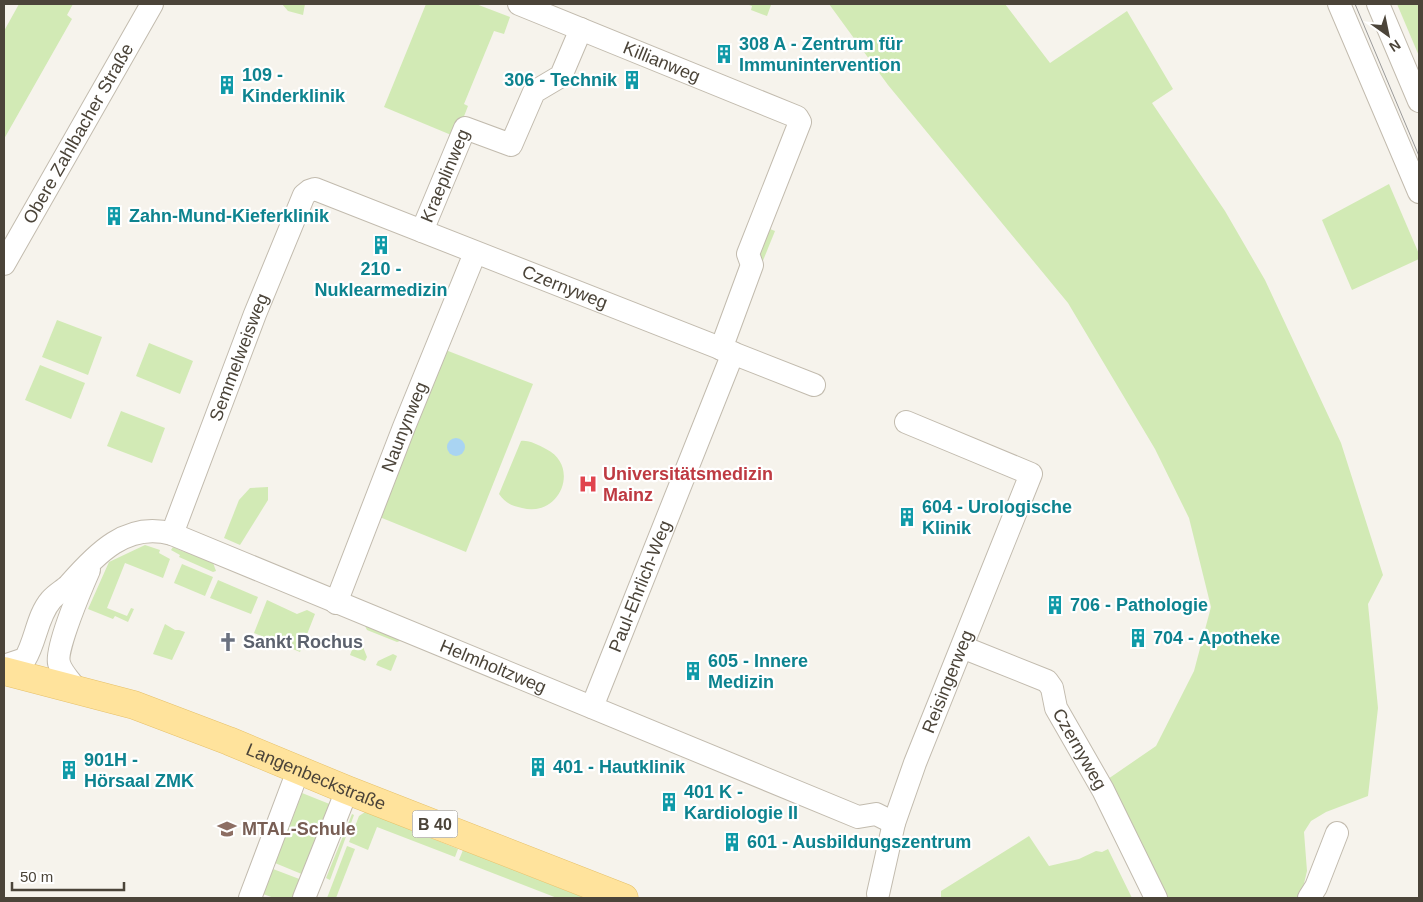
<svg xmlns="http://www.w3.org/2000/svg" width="1423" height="902" font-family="Arial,sans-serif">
<rect width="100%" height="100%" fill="#f6f3ec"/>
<g fill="#d2eab5">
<path d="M19,4H73L67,15L72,19L4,139V31Z"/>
<path d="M282,4H305L303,15L288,11Z"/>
<path d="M426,4H476L510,17L504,34L494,31L464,104L468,106L456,137L384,107Z"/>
<path d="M746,4H771V5L767,16L751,10L752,6Z"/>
<path d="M829,4H1005L1050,63L1127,11L1173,89L1152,103L1225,211L1265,280L1341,443L1383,575L1368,604L1378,708L1368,796L1326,812L1311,821L1304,832L1307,871L1302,892L1298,898H1168L1108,779L1156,746L1194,671L1211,607L1189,518L1155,449L1068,303L888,85Z"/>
<path d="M1397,4H1419V56Z"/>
<path d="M1389,184L1419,254V259L1352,290L1322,220Z"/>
<path d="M762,226L775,231L760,268Z"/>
<path d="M57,320L102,337L88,375L42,357Z"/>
<path d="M149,343L193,361L180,394L136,376Z"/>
<path d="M443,349L533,384L466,552L377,516Z"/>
<path d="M40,365L85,383L71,419L25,400Z"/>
<path d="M121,411L165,428L152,463L107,446Z"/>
<path d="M521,441C529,440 538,445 546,449C581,466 560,518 522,508C512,506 505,503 499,494Z"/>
<path d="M268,487V500L240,545L224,538L239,500L250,488Z"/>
<path d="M145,545L160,550L159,553L170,559L163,578L125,563L107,608L127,616L131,608L134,609L128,622L115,616L113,619L88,609L109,562Z"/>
<path d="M173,547L182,551L212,560L216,571L213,572L179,557L180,555L171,550Z"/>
<path d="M182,564L213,577L205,596L174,583Z"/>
<path d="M218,580L258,597L251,614L210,598Z"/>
<path d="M267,600L297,614L307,610L315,614L300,652L254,633Z"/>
<path d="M165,624L175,630H179L185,632L172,660L153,654Z"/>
<path d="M364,624L403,640L397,642L367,630Z"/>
<path d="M356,640L361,642L367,657L365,661L350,655Z"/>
<path d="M393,654L397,656L391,671L376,665L378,661Z"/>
<path d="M302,793L332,805L304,875L275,863Z"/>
<path d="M365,812H367L458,849L455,857L377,827L368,850L349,842L359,816Z"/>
<path d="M352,814L354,815L330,880L326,878Z"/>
<path d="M1029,836L1049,866L1079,859L1096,851L1102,852L1108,849L1132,898H941V891Z"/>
<path d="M347,846L355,849L336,898H327Z"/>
<path d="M463,850L585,898H557L459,860Z"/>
<path d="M273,869L302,880L295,898H274L263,894Z"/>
</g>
<circle fill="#a9d4f2" cx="456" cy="447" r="9"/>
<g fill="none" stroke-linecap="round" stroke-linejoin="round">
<g stroke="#c2bbae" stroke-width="24">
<g id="minor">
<path id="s1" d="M519,4L797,117L800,122L748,254L752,265L721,349"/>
<path d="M1339,4L1419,192"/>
<path d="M1378,4L1419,101"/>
<path id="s2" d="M422,231L465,128L511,145L534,92L561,76L581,29"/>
<path id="s3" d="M4,264L152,4"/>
<path id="s4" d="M172,534L255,314L304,195L309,191L315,189L814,385"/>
<path id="s5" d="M336,603L404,427L475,253"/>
<path id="s6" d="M962,647L1047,681L1052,688L1056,708L1103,790L1156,898"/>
<path id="s7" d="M4,666L25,659C36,641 37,616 51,600C56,594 64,590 69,585C96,554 127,521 172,534L858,817L876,814L894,823"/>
<path d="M76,689C71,682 61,672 59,663C55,649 82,586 89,570"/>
<path id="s8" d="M592,707L733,353"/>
<path id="s9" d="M878,894L894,823L915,763L1031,474L906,422"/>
<path d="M250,898L299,768"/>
<path d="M304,898L347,790"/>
<path d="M1309,898L1316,887L1337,833"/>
</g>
</g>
<g stroke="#e6c16a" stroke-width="29">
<g id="major">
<path id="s10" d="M4,671L134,705L229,741L347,790L624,898"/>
</g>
</g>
<use href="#minor" stroke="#fff" stroke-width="22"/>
<use href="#major" stroke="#ffe39c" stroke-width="28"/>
<path stroke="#9a9a9a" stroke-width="1" d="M1355,4L1419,156"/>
</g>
<defs>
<g id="building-bare" transform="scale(1.5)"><path d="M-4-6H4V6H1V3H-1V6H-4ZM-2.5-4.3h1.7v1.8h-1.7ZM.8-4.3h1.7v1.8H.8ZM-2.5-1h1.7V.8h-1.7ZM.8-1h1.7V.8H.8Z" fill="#0f9aa8" stroke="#fff" stroke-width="2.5" paint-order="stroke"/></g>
<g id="hospital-bare" transform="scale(1.5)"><path d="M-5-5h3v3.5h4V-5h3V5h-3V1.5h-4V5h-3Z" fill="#e0444e" stroke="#fff" stroke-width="2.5" paint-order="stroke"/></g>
<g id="church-bare" transform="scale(1.5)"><path d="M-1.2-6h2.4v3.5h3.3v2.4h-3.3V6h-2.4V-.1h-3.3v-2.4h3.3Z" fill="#6b7280" stroke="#fff" stroke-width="2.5" paint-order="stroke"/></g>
<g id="school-bare" transform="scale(1.5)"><path d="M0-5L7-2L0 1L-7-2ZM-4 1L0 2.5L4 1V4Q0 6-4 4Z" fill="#8d6e63" stroke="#fff" stroke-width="2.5" paint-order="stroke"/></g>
</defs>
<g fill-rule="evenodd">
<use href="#building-bare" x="724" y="54"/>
<use href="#building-bare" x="632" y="80"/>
<use href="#building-bare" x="227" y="85"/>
<use href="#building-bare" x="114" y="216"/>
<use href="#building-bare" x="381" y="245"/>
<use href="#hospital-bare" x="588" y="484"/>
<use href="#building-bare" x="907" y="517"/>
<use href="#building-bare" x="1055" y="605"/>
<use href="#building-bare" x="1138" y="638"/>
<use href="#church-bare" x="228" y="642"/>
<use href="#building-bare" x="693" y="671"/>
<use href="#building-bare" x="538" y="767"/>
<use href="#building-bare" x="69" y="770"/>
<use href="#building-bare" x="669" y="802"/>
<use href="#school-bare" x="227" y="829"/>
<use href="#building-bare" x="732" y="842"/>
</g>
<g text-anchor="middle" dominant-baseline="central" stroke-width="4.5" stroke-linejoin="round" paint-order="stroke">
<rect fill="#fff" stroke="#817c74" stroke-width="1" x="412.5" y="810.5" width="45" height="27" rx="4"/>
<g font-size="16" font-weight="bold" fill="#4b4439">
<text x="435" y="824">B 40</text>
</g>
<g font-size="18" font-weight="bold" fill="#0d838f" stroke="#fff" text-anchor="start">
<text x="739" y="44">308 A - Zentrum für<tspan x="739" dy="21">Immunintervention</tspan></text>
<text x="242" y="75">109 -<tspan x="242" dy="21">Kinderklinik</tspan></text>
<text x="617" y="80" text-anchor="end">306 - Technik</text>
<text x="129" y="216">Zahn-Mund-Kieferklinik</text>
<text x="381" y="269" text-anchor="middle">210 -<tspan x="381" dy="21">Nuklearmedizin</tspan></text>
<text x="922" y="507">604 - Urologische<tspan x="922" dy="21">Klinik</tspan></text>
<text x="1070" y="605">706 - Pathologie</text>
<text x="1153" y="638">704 - Apotheke</text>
<text x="708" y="661">605 - Innere<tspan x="708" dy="21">Medizin</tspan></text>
<text x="84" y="760">901H -<tspan x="84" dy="21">Hörsaal ZMK</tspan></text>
<text x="553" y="767">401 - Hautklinik</text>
<text x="684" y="792">401 K -<tspan x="684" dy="21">Kardiologie II</tspan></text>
<text x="747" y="842">601 - Ausbildungszentrum</text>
</g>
<g font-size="18" fill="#4b4439" stroke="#fff">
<text stroke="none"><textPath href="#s1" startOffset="154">Killianweg</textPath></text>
<text stroke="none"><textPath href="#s3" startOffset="150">Obere Zahlbacher Straße</textPath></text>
<text stroke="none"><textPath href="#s2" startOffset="60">Kraeplinweg</textPath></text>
<text stroke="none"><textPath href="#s4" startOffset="645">Czernyweg</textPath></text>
<text stroke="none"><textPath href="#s4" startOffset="189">Semmelweisweg</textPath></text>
<text stroke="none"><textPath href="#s5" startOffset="189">Naunynweg</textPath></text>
<text stroke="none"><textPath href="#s8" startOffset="130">Paul-Ehrlich-Weg</textPath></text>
<text stroke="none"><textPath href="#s7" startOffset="580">Helmholtzweg</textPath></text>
<text stroke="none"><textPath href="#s9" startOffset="224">Reisingerweg</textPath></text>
<text stroke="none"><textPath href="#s6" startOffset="168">Czernyweg</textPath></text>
<text stroke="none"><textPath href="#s10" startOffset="330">Langenbeckstraße</textPath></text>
</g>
<g font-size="18" font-weight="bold" fill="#be3a42" stroke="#fff" text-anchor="start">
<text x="603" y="474">Universitätsmedizin<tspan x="603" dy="21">Mainz</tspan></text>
</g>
<g font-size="18" font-weight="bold" fill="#5b616d" stroke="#fff" text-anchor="start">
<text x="243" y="642">Sankt Rochus</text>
</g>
<g font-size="18" font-weight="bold" fill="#785e54" stroke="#fff" text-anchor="start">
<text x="242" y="829">MTAL-Schule</text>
</g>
</g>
<rect width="1423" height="902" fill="none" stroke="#4b4439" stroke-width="10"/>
<g transform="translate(1388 35) rotate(147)" stroke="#ffffff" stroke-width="4" paint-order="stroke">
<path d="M0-4L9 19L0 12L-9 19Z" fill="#4b4439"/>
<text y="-8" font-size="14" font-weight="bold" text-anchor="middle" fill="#4b4439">N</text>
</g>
<path d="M12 882v8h112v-8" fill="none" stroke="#4b4439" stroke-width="2.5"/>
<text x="20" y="882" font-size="15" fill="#4b4439" stroke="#ffffff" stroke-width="4" paint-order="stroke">50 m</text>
</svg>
